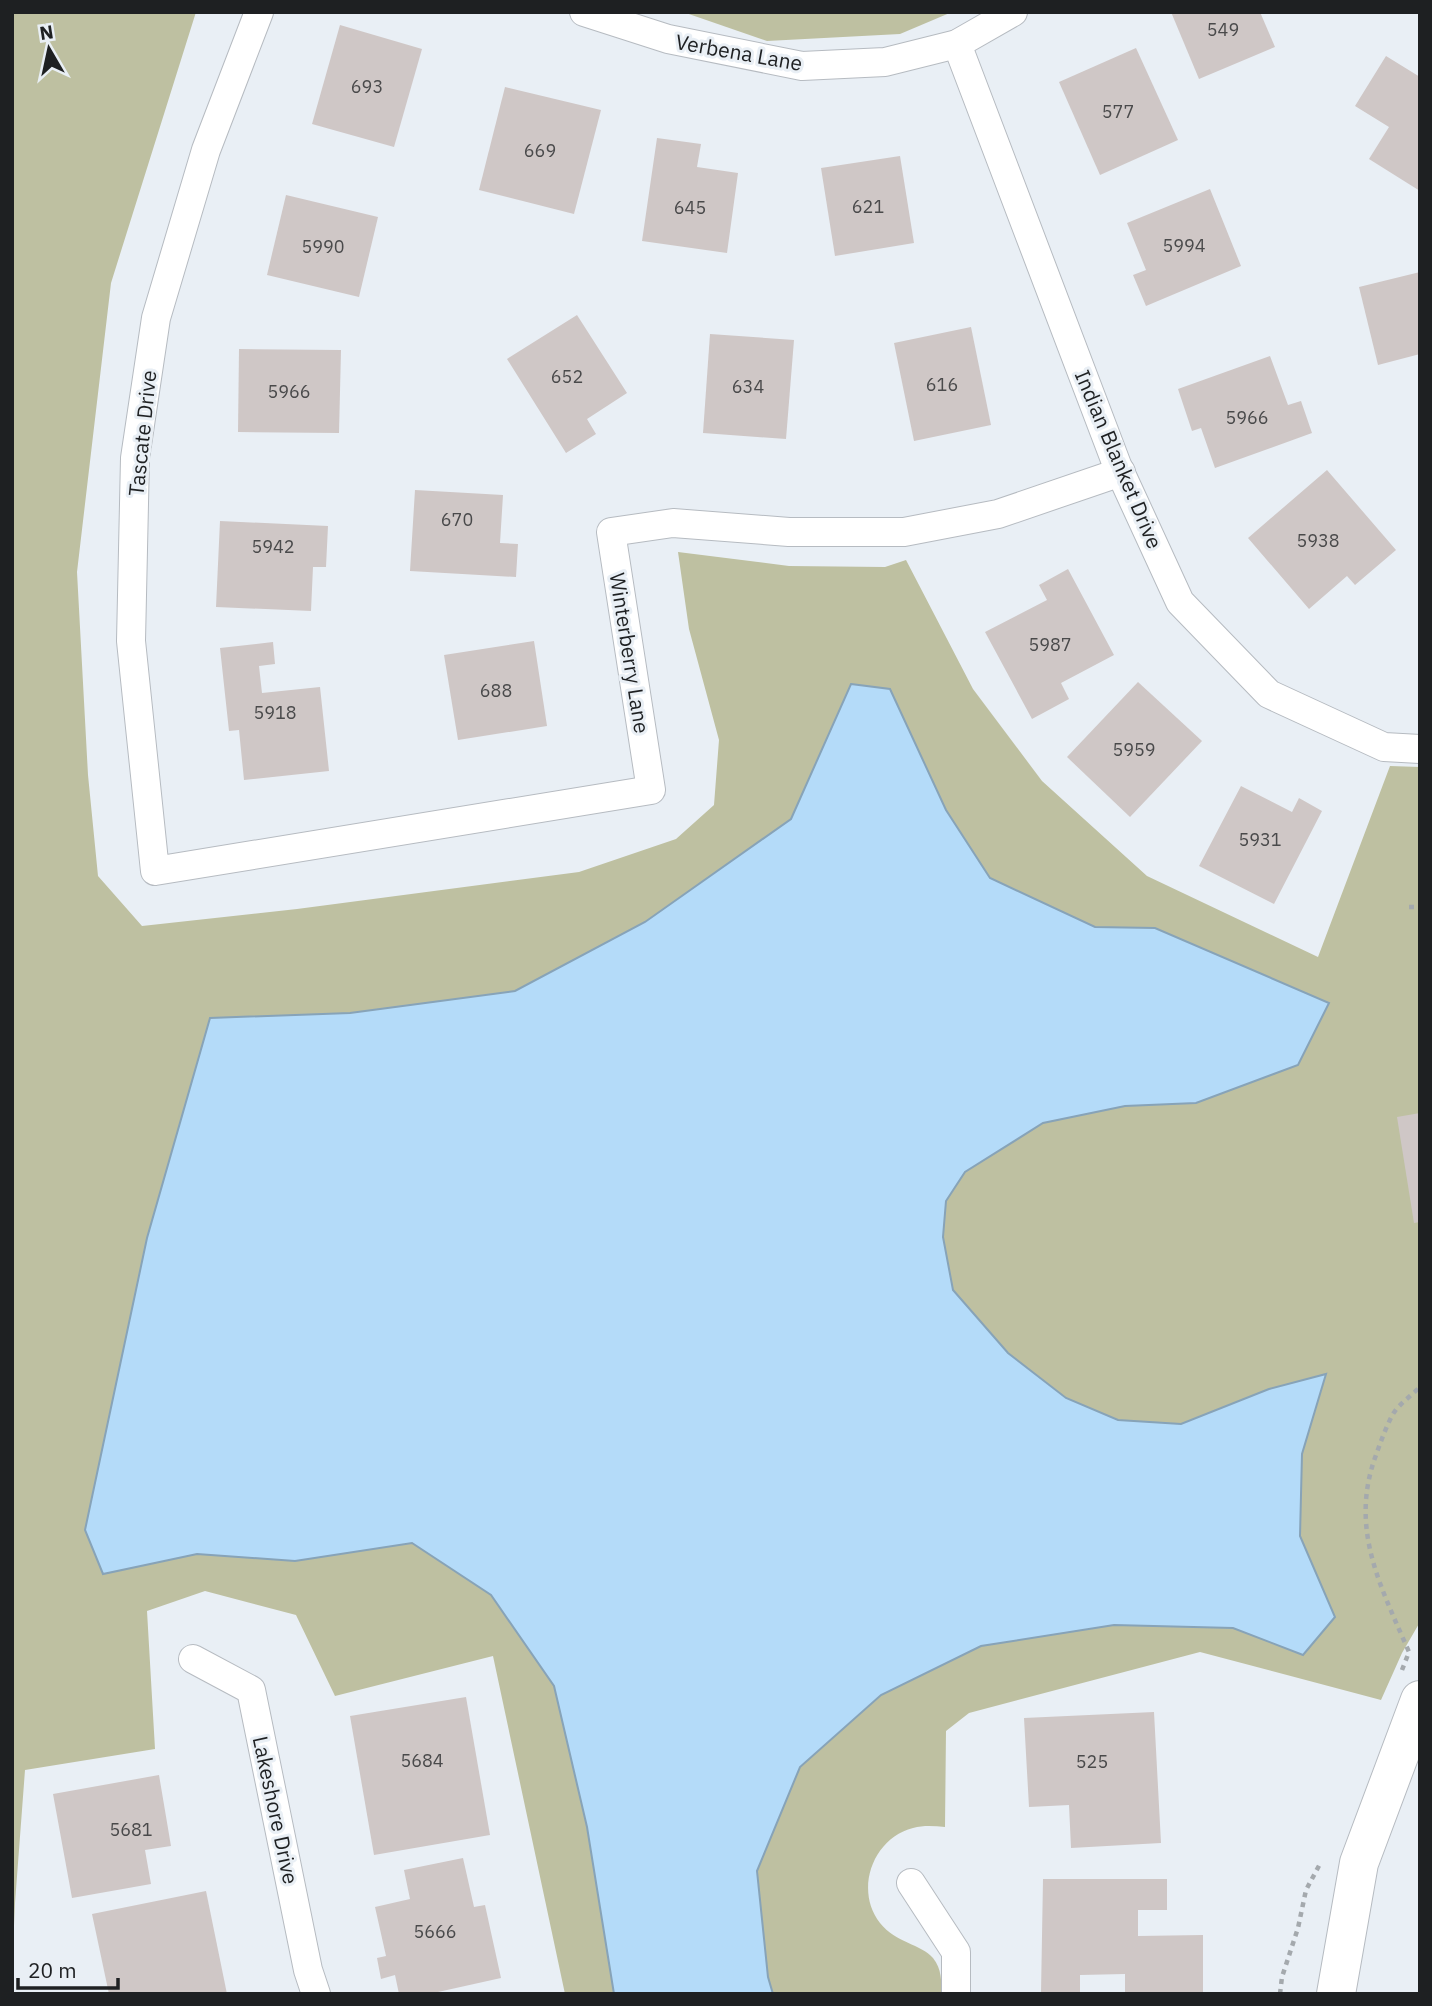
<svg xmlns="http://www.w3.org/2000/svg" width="1432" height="2006" font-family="'IBM Plex Sans',sans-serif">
<rect width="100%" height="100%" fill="#e9eff5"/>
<g fill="#bec0a1">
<path d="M12,12H196L111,283L77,572L88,775L98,876L142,926L297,909L579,872L676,839L714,805L719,740L689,629L678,552L789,566L885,567L906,560L973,689L1042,781L1147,876L1318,957L1390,766L1420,767V1622L1402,1653L1381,1700L1200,1652L969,1713L946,1731L945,1827C934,1826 924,1825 913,1828C873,1838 854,1890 880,1923C896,1943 921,1944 933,1958C942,1969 941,1981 942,1994H565L493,1656L335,1696L296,1615L205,1591L147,1611L155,1749L25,1770L15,1903L12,1971Z"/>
<path d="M683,12H952L900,34L767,41Z"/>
</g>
<path fill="#b4dbf9" stroke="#87a3b8" stroke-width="2" d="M851,684L890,689L946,810L990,878L1095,927L1155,928L1329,1003L1298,1065L1196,1103L1125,1106L1043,1123L965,1172L946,1201L943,1237L953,1290L1008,1353L1066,1398L1118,1420L1181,1424L1269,1389L1326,1374L1302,1454L1300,1536L1335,1617L1303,1655L1233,1628L1114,1625L981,1646L881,1695L800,1767L757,1871L768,1977L773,1994H614L587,1827L554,1686L491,1595L412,1543L295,1561L197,1554L103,1574L85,1530L147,1238L210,1018L350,1013L515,991L645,922L791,819Z"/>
<g fill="#cfc7c6">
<path d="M1171,12H1260L1275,47L1199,79Z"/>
<path d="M340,25L422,49L394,147L312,124Z"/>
<path d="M1136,48L1178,140L1100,175L1059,82Z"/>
<path d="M1386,56L1420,77V191L1369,159L1389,127L1355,106Z"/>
<path d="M505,87L601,110L574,214L479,190Z"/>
<path d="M657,138L701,144L697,167L738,173L727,253L642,241Z"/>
<path d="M900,156L914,243L835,256L821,168Z"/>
<path d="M1210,189L1241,266L1146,306L1133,275L1146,270L1127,223Z"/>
<path d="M286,195L378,217L359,297L267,275Z"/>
<path d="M1420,272V354L1378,365L1359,287Z"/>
<path d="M577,315L627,393L587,419L596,434L566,453L507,359Z"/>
<path d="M971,327L991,425L914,441L894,343Z"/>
<path d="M710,334L794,340L786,439L703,433Z"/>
<path d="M239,349L341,350L339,433L238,432Z"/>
<path d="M1270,356L1288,405L1301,401L1312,433L1215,468L1201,428L1192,431L1178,389Z"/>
<path d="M1327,470L1396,550L1355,585L1347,576L1309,609L1248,538Z"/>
<path d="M415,490L503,495L500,543L518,544L516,577L410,571Z"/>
<path d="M220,521L328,526L326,567H313L311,611L216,607Z"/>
<path d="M1068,569L1114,655L1061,683L1069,699L1032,719L985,632L1047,600L1039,585Z"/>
<path d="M534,641L547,726L458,740L444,655Z"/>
<path d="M273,642L275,664L259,666L262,693L320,687L329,771L244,780L239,730L229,731L220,648Z"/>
<path d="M1138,682L1202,741L1130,817L1067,757Z"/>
<path d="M1241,786L1292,812L1299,798L1322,811L1274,904L1199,866Z"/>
<path d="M1420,1113V1222L1414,1223L1397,1117Z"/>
<path d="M466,1697L490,1835L374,1855L350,1716Z"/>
<path d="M1154,1712L1161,1843L1071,1848L1069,1805L1029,1807L1024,1718Z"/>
<path d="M159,1775L171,1846L145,1850L151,1884L72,1898L53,1794Z"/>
<path d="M463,1858L474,1907L485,1905L501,1978L429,1994H399L395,1975L381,1979L377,1958L386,1956L375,1907L410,1899L404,1870Z"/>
<path d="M1043,1879H1167V1910H1138V1936L1203,1935V1994H1125V1974L1080,1975V1993H1041Z"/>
<path d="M206,1891L227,1994H109L92,1914Z"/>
</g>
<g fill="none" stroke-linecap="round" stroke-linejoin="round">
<g stroke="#b6bbc1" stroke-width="30">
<g id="street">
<path d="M259,12L206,150L156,318L135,458L131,641L155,871L651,790L611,532L673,523L789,532H904L998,514L1121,472"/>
<path d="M584,12L668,39L802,66L885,62L957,44L1013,12"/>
<path d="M957,44L1117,465L1180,602L1269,694L1384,747L1420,749"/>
<path d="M193,1659L251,1690L308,1970L316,1994"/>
<path d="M911,1883L956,1952V1994"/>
</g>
</g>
<g stroke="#b6bbc1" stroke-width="40">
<path id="secondary" d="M1336,1994L1359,1863L1420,1700"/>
</g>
<g stroke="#a4a9ad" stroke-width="4.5" stroke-dasharray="5 5" stroke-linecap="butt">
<path d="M1409,907H1420"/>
<path d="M1402,1670L1409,1652C1380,1585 1349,1528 1376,1455C1381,1441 1386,1427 1393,1414C1399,1404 1411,1396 1420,1387"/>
<path d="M1280,1994L1282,1977L1298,1928L1306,1890L1321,1862"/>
</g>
<use href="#street" stroke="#fff" stroke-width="28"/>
<use href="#secondary" stroke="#fff" stroke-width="38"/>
</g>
<g text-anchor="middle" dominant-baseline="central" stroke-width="6" stroke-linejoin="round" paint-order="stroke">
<g font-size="18" fill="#4a4a4b">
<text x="1223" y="29">549</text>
<text x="367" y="86">693</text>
<text x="1118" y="111">577</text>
<text x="540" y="150">669</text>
<text x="868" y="206">621</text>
<text x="690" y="207">645</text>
<text x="1184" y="245">5994</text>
<text x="323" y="246">5990</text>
<text x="567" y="376">652</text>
<text x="942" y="384">616</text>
<text x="748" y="386">634</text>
<text x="289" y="391">5966</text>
<text x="1247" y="417">5966</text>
<text x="457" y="519">670</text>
<text x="1318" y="540">5938</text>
<text x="273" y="546">5942</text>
<text x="1050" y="644">5987</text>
<text x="496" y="690">688</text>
<text x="275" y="712">5918</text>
<text x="1134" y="749">5959</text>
<text x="1260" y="839">5931</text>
<text x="422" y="1760">5684</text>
<text x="1092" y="1761">525</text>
<text x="131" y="1829">5681</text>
<text x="435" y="1931">5666</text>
</g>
<g font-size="21" fill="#1e2022" stroke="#e9eff5">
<text transform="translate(739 52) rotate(10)">Verbena Lane</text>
<text transform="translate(142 433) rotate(-84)">Tascate Drive</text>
<text transform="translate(1119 459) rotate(67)">Indian Blanket Drive</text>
<text transform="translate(630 653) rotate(81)">Winterberry Lane</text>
<text transform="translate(276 1810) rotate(78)">Lakeshore Drive</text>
</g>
</g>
<rect width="1432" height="2006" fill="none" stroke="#1e2022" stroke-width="28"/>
<g transform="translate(49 49) rotate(351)" stroke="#e9eff5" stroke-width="5" paint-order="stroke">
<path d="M0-5L12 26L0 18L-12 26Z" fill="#1e2022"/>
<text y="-10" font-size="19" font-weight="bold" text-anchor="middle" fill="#1e2022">N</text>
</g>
<path d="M18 1978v10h100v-10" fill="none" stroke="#1e2022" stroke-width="3.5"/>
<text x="28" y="1978" font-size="21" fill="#1e2022" stroke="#e9eff5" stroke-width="5" paint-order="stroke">20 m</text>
</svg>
